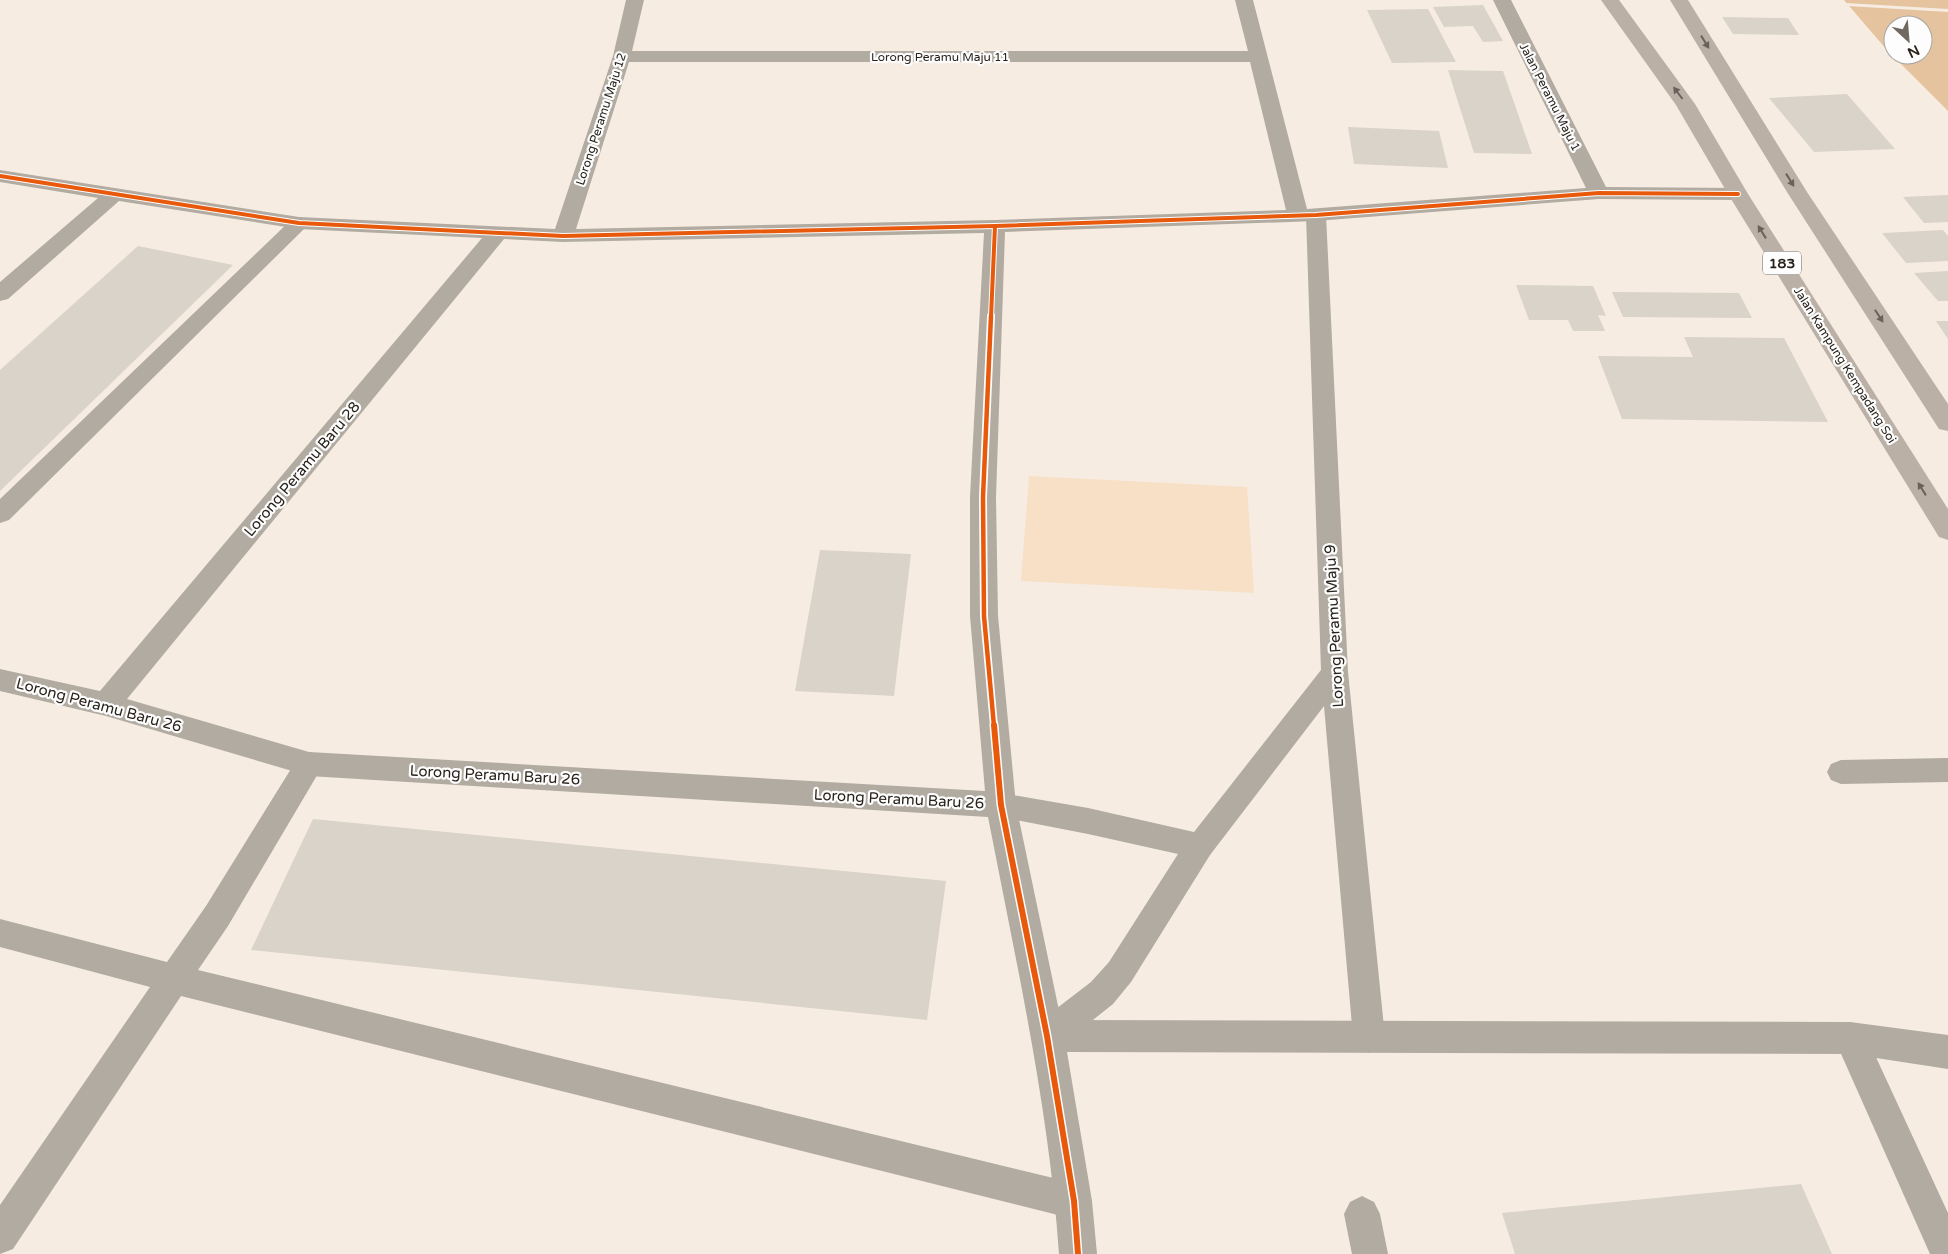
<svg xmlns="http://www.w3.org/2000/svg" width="1948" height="1254" font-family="'Varela Round',sans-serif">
<rect width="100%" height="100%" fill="#f6ece2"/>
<path fill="#f8e0c6" d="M1029,476L1247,487L1254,593L1021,581Z"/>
<path fill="#e5c39e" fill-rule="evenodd" d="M1844,0H1948V111L1887,50ZM1893,25H1923V55H1893Z"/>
<path fill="#f6ece2" d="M1846,3L1948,9V12L1848,6Z"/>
<g fill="#dad3ca">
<path d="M1483,5L1503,41L1483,42L1473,26L1444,27L1433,7Z"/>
<path d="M1428,9L1456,62L1392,63L1367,10Z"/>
<path d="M1722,17L1788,18L1799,35L1733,34Z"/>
<path d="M1448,70L1503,71L1532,154L1474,153Z"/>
<path d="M1847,94L1895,149L1814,152L1769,98Z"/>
<path d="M1348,127L1439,131L1448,168L1354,164Z"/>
<path d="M1948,195V222L1924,223L1903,197Z"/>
<path d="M1943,230L1948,236V261L1906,263L1882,233Z"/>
<path d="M138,246L233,265L0,491V370Z"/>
<path d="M1948,271V301H1938L1914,273Z"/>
<path d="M1516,285L1593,286L1606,316L1598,315L1605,331H1573L1568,320H1529Z"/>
<path d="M1612,292L1739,293L1752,318L1623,317Z"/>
<path d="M1936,321H1948V339Z"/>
<path d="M1684,337L1784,338L1828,422L1622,419L1598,356L1693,357Z"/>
<path d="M820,550L911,554L894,696L795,691Z"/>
<path d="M313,819L946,881L927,1020L251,950Z"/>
<path d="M1801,1184L1832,1254H1515L1502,1213Z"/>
</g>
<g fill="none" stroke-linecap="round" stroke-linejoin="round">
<g fill="#b1aba2" fill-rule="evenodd">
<path d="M1316,209L1323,211L1326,215L1348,672L1385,1037L1381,1048L1369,1053L1357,1048L1353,1037L1324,706L1210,855L1131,982L1113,1004L1059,1047L1047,1052L1035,1047L1031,1036L1035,1025L1091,982L1109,962L1178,854L1088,834L1001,817L991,814L987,805L991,796L1001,793L1088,808L1194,832L1321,670L1306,215L1309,211Z"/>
<path d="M299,217L306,219L309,223L306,227L9,520L0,523V499L292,219Z"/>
<path d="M309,752L319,756L323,764L319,772L228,926L198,970L1074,1183L1086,1189L1092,1201L1086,1213L1074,1219L181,996L13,1249L0,1254V1205L150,987L0,947V919L167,962L206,906L299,756Z"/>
<path d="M1948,758V782L1841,784L1831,780L1827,772L1831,764L1841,760Z"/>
<path d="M1850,1022L1862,1027L1948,1213V1254H1930L1834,1038L1838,1027Z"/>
<path d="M1362,1196L1374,1202L1380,1214L1388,1254H1352L1344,1214L1350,1202Z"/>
</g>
<path fill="#b1aba2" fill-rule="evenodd" d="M626,0H644L632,51H1248L1235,0H1253L1307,209L1586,188L1493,0H1511L1606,187L1738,188L1745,190L1748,194L1745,198L1738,200L1599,199L1316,221L1005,232L996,497L998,616L1016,805L1061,1020L1850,1022L1948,1035V1069L1850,1054L1067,1052L1092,1201L1097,1254H1059C1049,1107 1016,962 988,817L309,776L106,716L0,691V669L100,691L482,238L299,229L119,201L8,299L0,301V282L98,198L0,182V170L299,217L555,229L613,56ZM629,62H1250L1286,210L995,220L576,229ZM984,233L970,497V616L985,791L309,752L127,699L504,239L563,242Z"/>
<g fill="#bab0a6" fill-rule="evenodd">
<path d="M1601,0H1619L1695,104L1748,194L1948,509V540L1939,537L1728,194L1676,105Z"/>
<path d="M1670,0H1688L1807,192L1948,404V431L1939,429L1787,192Z"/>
</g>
<g stroke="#fdfdfd" stroke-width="6">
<g id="cycleway-far2">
<path d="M0,176L299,223L563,236L995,226L1316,215L1599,193L1738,194"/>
<path d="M991,317L995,226"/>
</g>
</g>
<g stroke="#fdfdfd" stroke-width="8">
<path id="cycleway-far1" d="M991,316L983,497L984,616L994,726"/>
</g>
<g stroke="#fdfdfd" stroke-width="9">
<path id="cycleway" d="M994,725L1001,805L1047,1036L1074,1201L1078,1254"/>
</g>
<use href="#cycleway-far2" stroke="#e8590c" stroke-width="4"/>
<use href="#cycleway-far1" stroke="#e8590c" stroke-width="4.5"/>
<use href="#cycleway" stroke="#e8590c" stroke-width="6"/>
</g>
<defs><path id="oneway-solid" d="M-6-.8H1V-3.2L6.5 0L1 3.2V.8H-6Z" transform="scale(1.25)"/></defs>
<g fill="#6a625a">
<use href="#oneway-solid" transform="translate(1705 42) rotate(58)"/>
<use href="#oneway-solid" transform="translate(1678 93) rotate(-127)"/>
<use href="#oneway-solid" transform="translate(1790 180) rotate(58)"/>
<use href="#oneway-solid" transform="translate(1762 232) rotate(-122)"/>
<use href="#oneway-solid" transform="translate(1879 316) rotate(57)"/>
<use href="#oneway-solid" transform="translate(1922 489) rotate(-122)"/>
</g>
<g text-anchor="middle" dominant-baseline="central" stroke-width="4.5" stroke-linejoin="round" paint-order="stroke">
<g font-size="12" fill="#28221b" stroke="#fdfdfd">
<text x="940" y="57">Lorong Peramu Maju 11</text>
<text transform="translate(1550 97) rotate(63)">Jalan Peramu Maju 1</text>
<text transform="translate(601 119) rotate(-72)">Lorong Peramu Maju 12</text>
<text transform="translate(1845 365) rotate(58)">Jalan Kampung Kempadang Soi</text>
</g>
<rect fill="#fdfdfd" stroke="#68645f" stroke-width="1" x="1763" y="251.5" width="38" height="23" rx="4"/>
<g font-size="14" font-weight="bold" fill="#28221b">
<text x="1782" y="263">183</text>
</g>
<g font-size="15" fill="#28221b" stroke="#fdfdfd">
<text transform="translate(302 469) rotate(-50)">Lorong Peramu Baru 28</text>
<text transform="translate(1334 626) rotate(-93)">Lorong Peramu Maju 9</text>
<text transform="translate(99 705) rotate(15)">Lorong Peramu Baru 26</text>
<text transform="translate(495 775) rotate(3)">Lorong Peramu Baru 26</text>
<text transform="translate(899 799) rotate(3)">Lorong Peramu Baru 26</text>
</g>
</g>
<g transform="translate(1908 40) rotate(154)"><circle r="24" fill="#fdfdfd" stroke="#a8a5a3"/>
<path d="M0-4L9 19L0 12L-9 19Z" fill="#706961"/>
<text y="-8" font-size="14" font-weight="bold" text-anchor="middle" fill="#28221b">N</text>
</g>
</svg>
